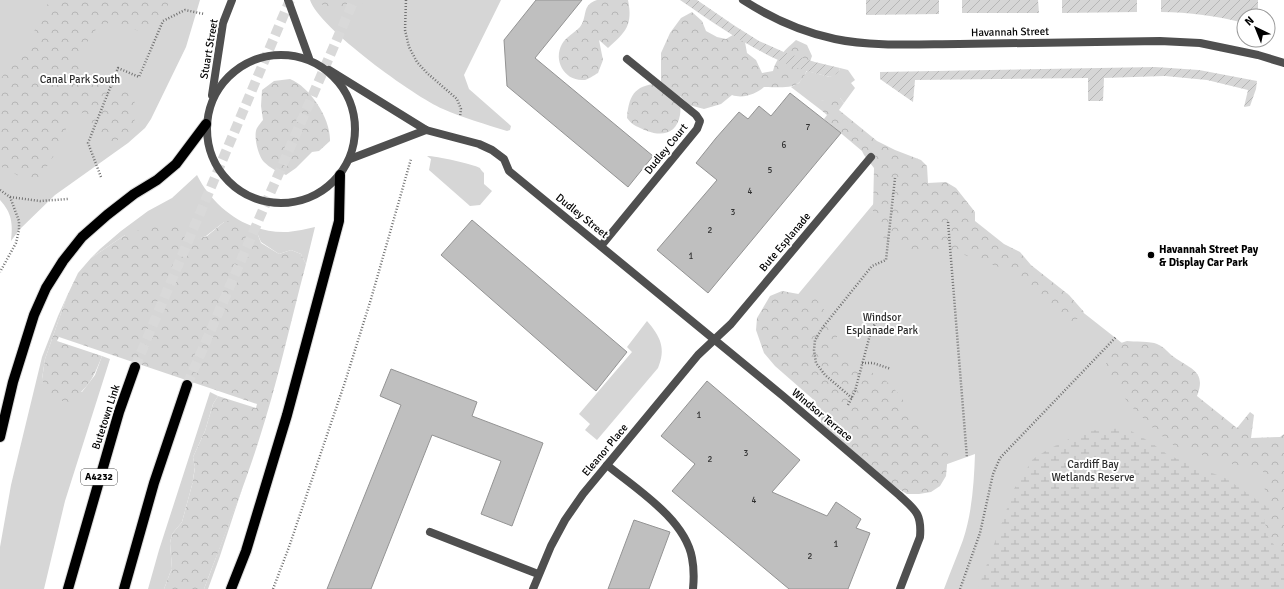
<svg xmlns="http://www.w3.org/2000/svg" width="1284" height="589" font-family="Signika,sans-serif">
<defs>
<pattern id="forest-crowns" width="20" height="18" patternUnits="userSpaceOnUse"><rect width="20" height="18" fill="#d6d6d6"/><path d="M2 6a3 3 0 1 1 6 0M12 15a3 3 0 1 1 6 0" fill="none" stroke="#b6b6b6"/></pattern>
<pattern id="wetland-marsh" width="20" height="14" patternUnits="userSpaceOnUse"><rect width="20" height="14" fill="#d6d6d6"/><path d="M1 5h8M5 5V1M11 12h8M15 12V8" fill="none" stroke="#b6b6b6"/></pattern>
<pattern id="garden-furrows" width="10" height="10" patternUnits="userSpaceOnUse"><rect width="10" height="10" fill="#d6d6d6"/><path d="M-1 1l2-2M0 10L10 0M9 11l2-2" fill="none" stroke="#b6b6b6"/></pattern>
</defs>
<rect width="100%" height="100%" fill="#fff"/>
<g fill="#d6d6d6">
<path d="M0,0H200L186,47L151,119L145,128L128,143L55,195L19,230L11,241C13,224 12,213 0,200Z"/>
<path d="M310,0H501L464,75L469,89L511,126L510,130L507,131C485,124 463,118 443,109C415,97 319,28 310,0Z"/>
<path d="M840,68L848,70L855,80L851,83L855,88L844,103L840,98L821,101V110L791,87L799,83L807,71L830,77L839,71Z"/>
<path d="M427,156C436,156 473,164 480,168C480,169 483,172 484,173V184L492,191L480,205L470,206L429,170L431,159Z"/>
<path d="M197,175C214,209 249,234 288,232C297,231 306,229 315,227L306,264L301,254L291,250L279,254L261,242L258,235L224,222L206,236L195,240L125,235L91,258L100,249L121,231L148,211L172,198Z"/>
<path d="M895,178L968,222L1234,431L1284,488V589H944C950,573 957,556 963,540C972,513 974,483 975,454L928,471L765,334Z"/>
<path d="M67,296L45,359L42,379L82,392L95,375L102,356L110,359L65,501L44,589H0V547L11,485L42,357L58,316Z"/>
<path d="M647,321C661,337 666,349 658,368L597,440L585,430L590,424L579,414L632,352L627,347Z"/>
<path d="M210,392L218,396L213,404L205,431L193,457L195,467L192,485L182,522L172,534L170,543L172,569L170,573L164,589H148L159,550Z"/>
<path d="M243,486L220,556L208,589H204Z"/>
</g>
<g fill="url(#forest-crowns)">
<path d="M51,0H174L171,2L157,18L139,31L115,22L99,25L77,57L82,75L99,83L131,90C137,106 139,122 126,135C122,139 114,141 108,144L100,135L84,112L70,120L56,152L43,173L34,181L21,177L0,166V80L8,68L25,52L44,9Z"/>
<path d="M317,0H367C362,3 357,7 353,9C341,14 325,9 317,0Z"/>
<path d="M597,0H628C633,25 626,32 608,48L599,40L603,60L598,73C594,75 587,81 582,80C564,80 553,60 562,44C566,37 574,33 580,27C588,17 581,5 597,0Z"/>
<path d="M692,12L702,21L706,31L717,37L726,39L738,32L745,42L747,53L756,60L762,73L773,71C776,58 786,49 796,40L807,45L812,56C801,89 798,88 764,87C756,94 743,99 732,95L721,104L704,109L689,105L680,96C680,102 681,109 680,115C677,133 663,137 647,131C637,126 634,127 627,118C629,92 637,85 661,83V53L670,33L681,18Z"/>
<path d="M290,79C310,87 331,119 330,141L319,151L312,152L296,168L286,175C278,172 270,168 264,162C258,156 253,135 257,128C259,125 261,122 263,120L261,106L262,90L274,81Z"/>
<path d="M832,97L840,98L844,103L839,110L877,141L895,150L921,160L927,166L928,183L946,182L956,188L975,212V221L1004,244L1020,252L1031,265L1069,295L1084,312L1074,322L1063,321L1047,301L1007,270L959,253L947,254L926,249L921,250L914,253L906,251L901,245L884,239L880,228V221L873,211L874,168L864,155L862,151L824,119L827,115L821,110V101Z"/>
<path d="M234,220L250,228L258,235L261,243L279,254L291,250L301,254L306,264C290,324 277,385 258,443C242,493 222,541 204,589H164L170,573L172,569L170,543L172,534L182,522L192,485L195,468L193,457L205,431L213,404L218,396L256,408L257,404L59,337L57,341L102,356C93,379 89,387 69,402L50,399L42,379L45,359L67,296L78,273L91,258L125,235L157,224L184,226L195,239L207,236L224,222Z"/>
<path d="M782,291L804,295L816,299L828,315L837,331V343L844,357L885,380L902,397L906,409L917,424L941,443L948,454L946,476L940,486L931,492L919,494H907L897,488L823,434L820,414L815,401L775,366L764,353L756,330L757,318L770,296Z"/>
<path d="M1127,341C1134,342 1151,341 1157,344C1166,348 1167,352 1174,357C1190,369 1207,371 1197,396L1237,428L1250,412L1254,415L1251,438L1280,437L1284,434V547L1278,550L1268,537L1264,519L1271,508L1264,487L1263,469L1231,464L1176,447L1157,432L1132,407L1113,384L1106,364L1108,355L1115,345Z"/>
</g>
<path fill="url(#wetland-marsh)" d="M1126,428L1150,442L1168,455L1227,479L1264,505L1271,508L1264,520L1268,537L1278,550L1284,547V589H978L1014,489L1033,459L1047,450L1085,431Z"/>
<g fill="url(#garden-furrows)">
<path d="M680,0H697L735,26L759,41L786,53L815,62L840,68C839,73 835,75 830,77C820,74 808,72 797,68C755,52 718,26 680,0Z"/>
<path d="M866,0H939V14L866,15Z"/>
<path d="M962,0H1038L1039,13H962Z"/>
<path d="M1062,0H1137V12L1062,13Z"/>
<path d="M1161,0H1258V15L1256,16H1244V23C1217,16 1189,12 1161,12Z"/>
<path d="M1155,67L1199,70L1257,81L1256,89L1250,106L1244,107L1248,90L1207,80L1165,76L1104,78L1103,101H1088V78L915,80L913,102L880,79V72Z"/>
</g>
<g fill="#bfbfbf" stroke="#939393">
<path d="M536,0H582L535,58L653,156L628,187L507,86L504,40Z"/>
<path d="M790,93L841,133L708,293L657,250L717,180L696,163L716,138L739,112L748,119L759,106L771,116Z"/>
<path d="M472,220L627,352L596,391L441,255Z"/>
<path d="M391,369L477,402L472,416L543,443L512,526L481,514L501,461L432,435L371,589H327L401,405L380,396Z"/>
<path d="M707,381L800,460L772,492L827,516L836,502L861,519L856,528L870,533L848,589H789L672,491L695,464L661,436Z"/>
<path d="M634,520L670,532L649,589H608Z"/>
</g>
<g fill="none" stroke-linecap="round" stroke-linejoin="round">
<g stroke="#d9d9d9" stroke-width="10" stroke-dasharray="10 5" stroke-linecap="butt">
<path d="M135,367L290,0"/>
<path d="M187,385L354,0"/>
</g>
<g stroke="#dbdbdb" stroke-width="12">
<g id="primary">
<path d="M0,437L13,382L34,315L46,288L63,261L82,237L107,215L134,194L157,180L176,164L206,124"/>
<path d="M68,589L119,412L135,367"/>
<path d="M124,589L154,483L187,385"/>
<path d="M231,589L246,551L287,415L339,221L340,175"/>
</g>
</g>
<g stroke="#717171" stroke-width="2.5" stroke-dasharray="1 2" stroke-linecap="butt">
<path d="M406,0L405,30L409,47L417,62L427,73L457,99L461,109L460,117"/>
<path d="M101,177L88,143L118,68L139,77L163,21L185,10L204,14"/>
<path d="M0,190L10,197L19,221V230L16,243L0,272"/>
<path d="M10,197L40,201L68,199"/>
<path d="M948,222L967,458"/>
<path d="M862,363H873L891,369"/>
<path d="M852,398L825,375L816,363L814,350L815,340L823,327L872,266L886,260L895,178"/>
<path d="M848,405L855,391L871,331L876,322L886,312"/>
<path d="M273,589L289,547L345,382L371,299L411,159"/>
<path d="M960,589L980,533L993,474L1000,458L1116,337"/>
</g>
<path stroke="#4f4f4f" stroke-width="8" d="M607,465C636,489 685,519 692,558C694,568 694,579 693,589"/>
<g stroke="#4f4f4f" stroke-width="8">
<path d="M743,0C771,18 802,32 835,39C872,47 921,44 959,44C1026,43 1093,42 1160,41L1200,43L1258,55L1284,63"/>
<path d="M329,70L426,130L479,144L492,150L504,159L509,171L783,396L899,495C915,510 922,513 920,537L900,589"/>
<path d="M350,159L426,130"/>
<path d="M601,246L697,129L700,121L696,115L627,59"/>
<path d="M430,532L538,574"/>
<path d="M533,589L551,546L565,520L583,494L698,355L731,324L871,157"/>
</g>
<g stroke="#4f4f4f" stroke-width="8">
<path d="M288,0L309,58"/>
<circle cx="281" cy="129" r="74"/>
<path d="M212,95L223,23L232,0"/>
</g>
<use href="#primary" stroke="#000" stroke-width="10"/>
</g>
<circle fill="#000" stroke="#fff" stroke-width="1.5" cx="1151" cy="255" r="4"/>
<g text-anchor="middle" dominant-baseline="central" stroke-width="4" stroke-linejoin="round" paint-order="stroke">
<g font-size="9" fill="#303030">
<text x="808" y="127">7</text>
<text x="784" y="145">6</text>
<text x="770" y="170">5</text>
<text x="750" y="191">4</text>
<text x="733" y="212">3</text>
<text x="710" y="230">2</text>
<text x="691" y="256">1</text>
<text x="699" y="415">1</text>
<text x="746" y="453">3</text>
<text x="710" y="459">2</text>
<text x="754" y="500">4</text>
<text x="836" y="544">1</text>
<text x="810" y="556">2</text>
</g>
<rect fill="#fff" stroke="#4c4c4c" stroke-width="1" x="81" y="469" width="36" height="16" rx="3"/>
<g font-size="10" font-weight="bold" fill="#000">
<text x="99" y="477">A4232</text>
</g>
<g font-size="11" fill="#000" stroke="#fff">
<text transform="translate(1010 32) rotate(-1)">Havannah Street</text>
<text transform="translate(209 49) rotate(-80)">Stuart Street</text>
<text transform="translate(666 149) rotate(-51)">Dudley Court</text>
<text transform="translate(582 216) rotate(39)">Dudley Street</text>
<text transform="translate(785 242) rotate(-50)">Bute Esplanade</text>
<text transform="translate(822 415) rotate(40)">Windsor Terrace</text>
<text transform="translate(106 417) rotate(-72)">Butetown Link</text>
<text transform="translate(605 450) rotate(-50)">Eleanor Place</text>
</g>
<g font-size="11" fill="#2d2d2d" stroke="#fff">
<text x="80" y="79">Canal Park South</text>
<text x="882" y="317">Windsor<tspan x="882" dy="13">Esplanade Park</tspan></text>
<text x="1093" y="464">Cardiff Bay<tspan x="1093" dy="13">Wetlands Reserve</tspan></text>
</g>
<g font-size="11" font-weight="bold" fill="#000" stroke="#fff" text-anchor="start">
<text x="1159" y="249">Havannah Street Pay<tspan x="1159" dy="13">&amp; Display Car Park</tspan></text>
</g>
</g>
<g transform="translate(1256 28) rotate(317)"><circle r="19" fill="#ffffff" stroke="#999999"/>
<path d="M0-3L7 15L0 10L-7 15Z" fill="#000000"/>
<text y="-6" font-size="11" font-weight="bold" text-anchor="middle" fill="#000000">N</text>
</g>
</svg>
